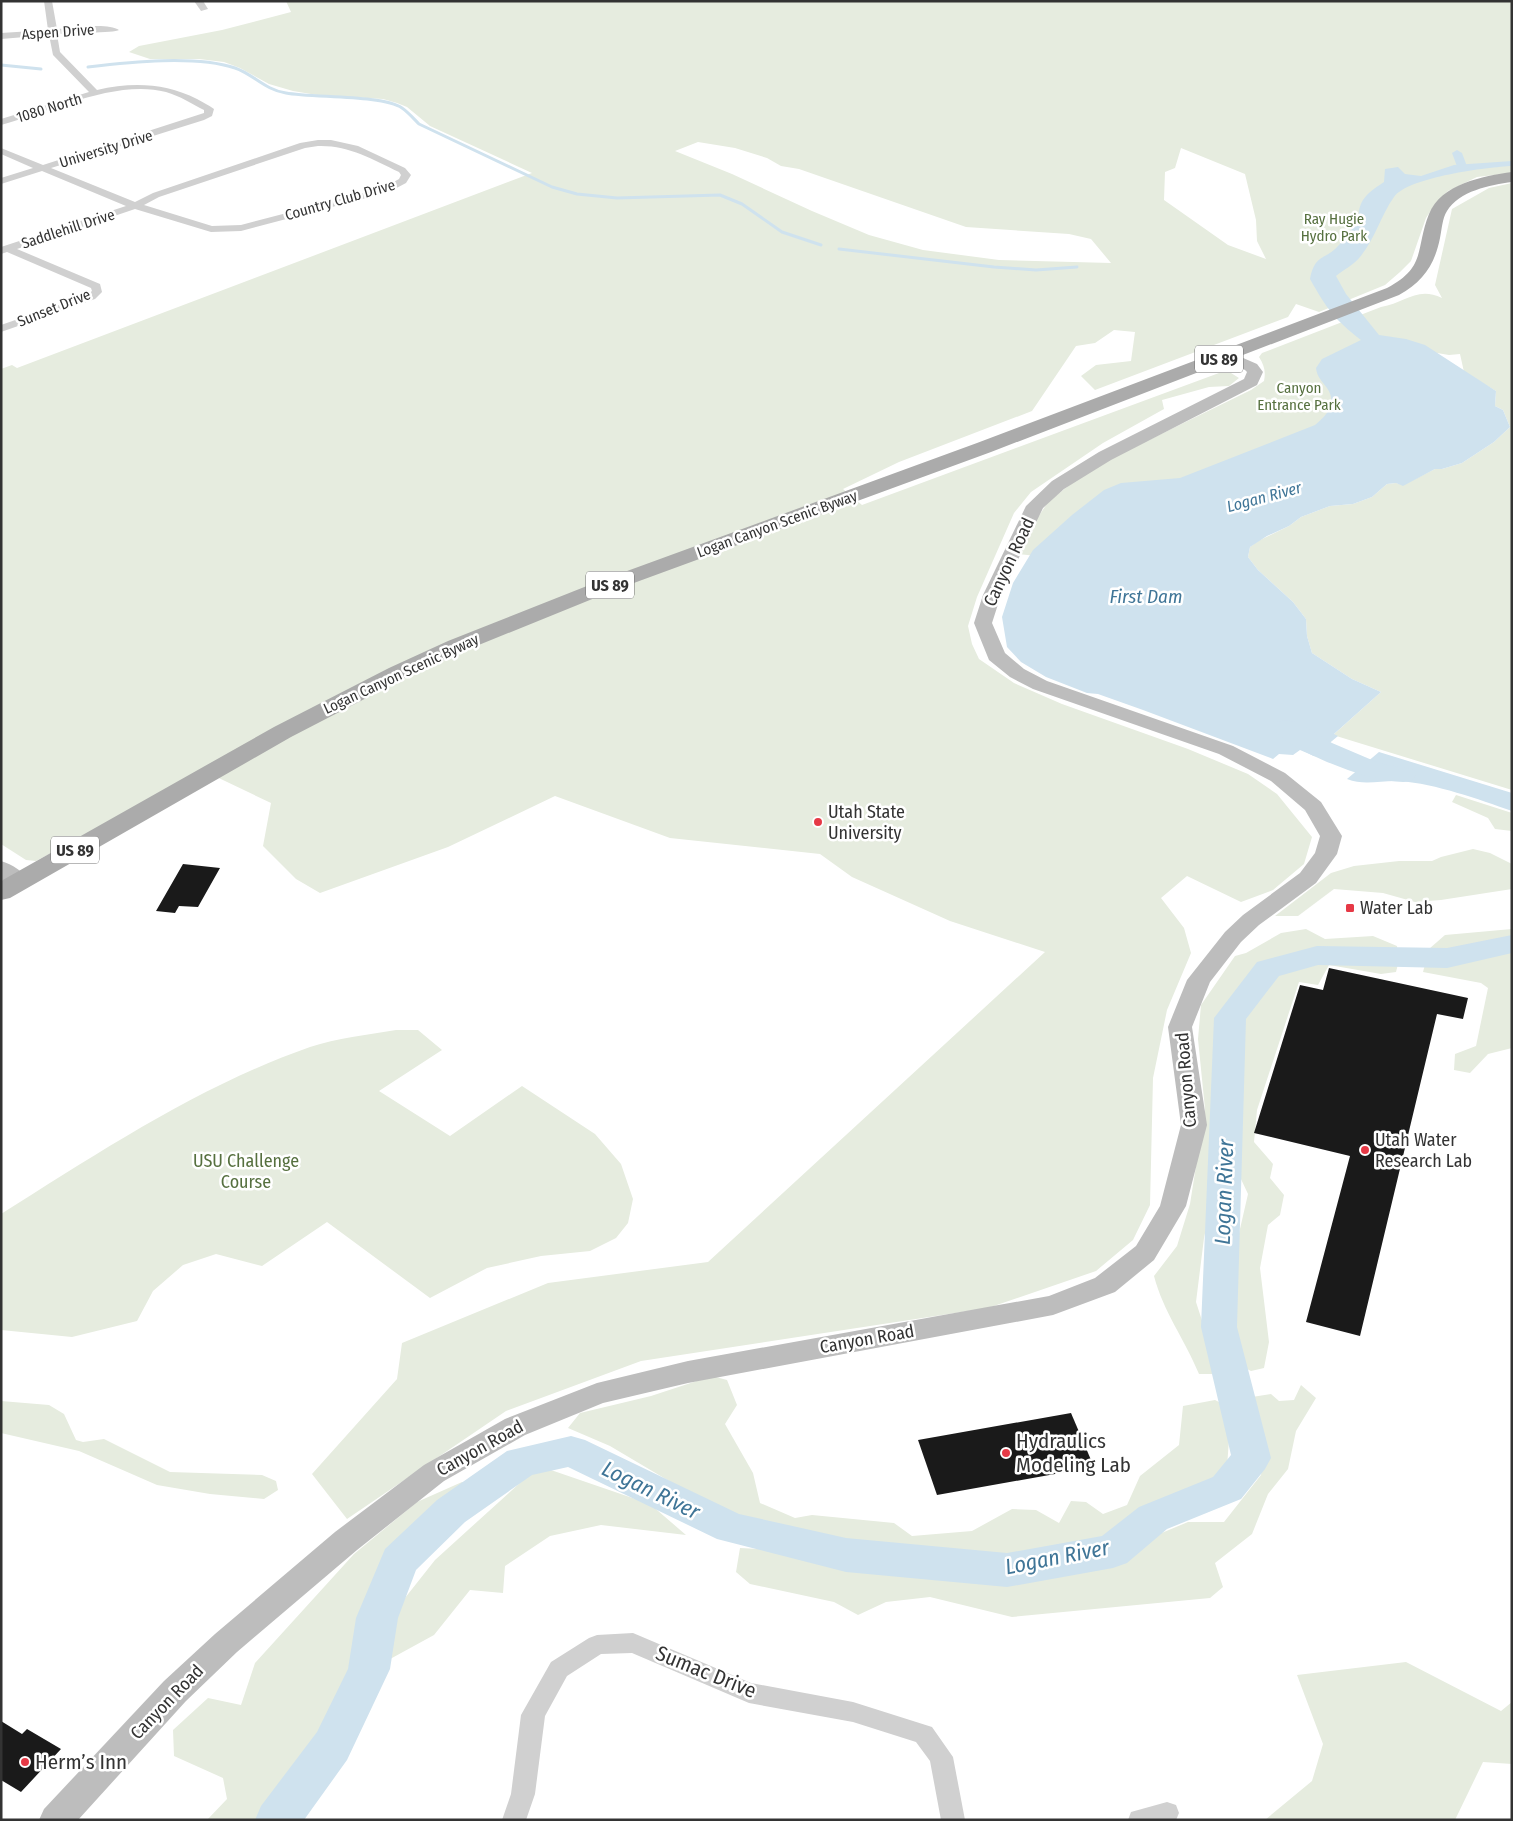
<svg xmlns="http://www.w3.org/2000/svg" width="1513" height="1821" font-family="'Fira Sans Condensed',sans-serif">
<rect width="100%" height="100%" fill="#fff"/>
<g fill="#e6ecdf" fill-rule="evenodd">
<path d="M286,1H1512V173L1477,177L1448,191L1435,204L1426,218L1411,261L1400,272L1385,285L1319,312L1296,304L1288,317L1095,390L1081,376L1096,365L1131,361L1135,332L1114,330L1095,343L1076,346L1032,411L899,462L843,489L862,505L1219,373H1231L1239,378L1229,386L1209,387L1162,400L1164,409L1103,443L1031,492L1014,513L977,597L968,626L972,644L979,659L1014,683L1062,704L1188,749L1248,774L1277,794L1312,837L1304,864L1273,890L1241,902L1187,876L1161,898L1184,928L1191,953L1167,1010L1153,1078L1150,1205L1133,1240L1096,1271L988,1308L641,1361L506,1411L347,1519L312,1474L397,1379L402,1343L548,1283L708,1262L1045,952L950,921L852,877L820,854L670,838L555,796L448,847L320,893L296,879L263,846L271,803L204,771L36,861L26,860L1,844V369L12,365L17,368L532,173L430,126L407,107L397,103L383,99L317,95L293,91L269,84L240,68L224,62L199,59H150L129,52L139,46L222,30L291,12ZM698,142L735,148L767,158L781,166L799,169L966,227L1069,234L1091,239L1111,263L999,260L923,250L869,235L812,211L732,174L675,151ZM1181,148L1245,174L1256,220L1257,241L1266,259L1228,245L1164,200L1165,172L1175,168Z"/>
<path d="M1512,183V790L1333,735L1381,692L1352,679L1312,653L1307,636L1306,619L1293,602L1258,570L1248,557L1250,547L1258,541L1289,526L1301,517L1330,506L1353,504L1372,497L1387,484L1396,483L1403,485L1435,469H1442L1462,463L1494,442L1510,427L1503,410L1495,406L1496,391L1464,372L1460,354L1449,355L1431,352L1341,417L1037,556L1018,554L1031,528L1048,502L1072,483L1116,456L1251,390L1264,381C1266,371 1264,365 1259,357L1262,353L1381,307C1405,303 1417,286 1442,298L1435,285L1452,209L1489,188Z"/>
<path d="M1456,795L1512,813V831L1495,829L1488,818L1452,802Z"/>
<path d="M1473,849L1490,853L1512,864V889L1441,900L1415,902L1383,893L1334,889L1298,916H1275L1331,873L1354,866L1399,861H1432L1441,857Z"/>
<path d="M1306,929L1325,939L1373,936L1397,946L1399,960L1396,972L1381,974L1329,965L1318,985L1299,982L1257,1110L1254,1142L1273,1164L1270,1178L1284,1195L1280,1215L1268,1225L1260,1268L1269,1342L1264,1368L1251,1371L1237,1364L1225,1332L1229,1277L1248,1194L1233,1162L1239,1097L1233,1073L1221,1074L1217,1101L1219,1164L1204,1238L1196,1302L1216,1364L1213,1374H1199C1185,1340 1163,1311 1154,1276L1177,1246L1190,1204L1205,1109L1198,1039L1201,1005L1235,956L1246,953L1281,933Z"/>
<path d="M1512,929V1048L1488,1054L1470,1073L1454,1070L1455,1054L1476,1046L1488,988L1481,983L1423,972L1429,949L1445,935Z"/>
<path d="M396,1030H418L442,1050L379,1091L450,1136L522,1086L595,1134L621,1164L633,1199L628,1223L616,1238L590,1251L541,1256L487,1268L430,1298L327,1222L262,1266L216,1254L183,1265L153,1291L137,1321L72,1337L1,1330V1214C100,1152 199,1086 310,1047C337,1038 367,1035 396,1030Z"/>
<path d="M712,1376L727,1380L737,1405L725,1424L753,1473L760,1503L795,1518L812,1515L894,1523L912,1536L972,1531L1012,1509L1036,1510L1059,1523L1071,1501L1086,1502L1103,1514L1127,1505L1140,1476L1179,1445L1183,1406L1215,1400L1225,1405L1230,1426L1227,1467L1211,1489L1129,1523L1123,1533L1140,1542L1188,1522H1224L1261,1475L1265,1438L1252,1397L1271,1394L1279,1401L1294,1400L1301,1385L1316,1398L1296,1431L1288,1469L1268,1494L1252,1534L1215,1563L1223,1587L1210,1598L1012,1617L930,1597L886,1602L858,1615L834,1602L750,1584L736,1572L740,1548L796,1551L750,1529L610,1446L568,1428L580,1413L651,1396Z"/>
<path d="M1,1401L49,1405L64,1414L76,1440L83,1442L104,1439L170,1472L262,1475L276,1481L278,1490L264,1499L210,1494L157,1485L79,1451L1,1433Z"/>
<path d="M548,1469L650,1504L686,1535L601,1525L550,1536L505,1566L503,1593L470,1590L434,1635L381,1664L361,1654L334,1714L260,1820H207L227,1799L223,1778L174,1756L173,1730L208,1698L241,1705L255,1663L354,1554L417,1502L462,1482L471,1485L467,1495L435,1518L376,1574L391,1602L401,1603L435,1560L533,1471Z"/>
<path d="M1406,1662L1501,1711L1512,1702V1764L1483,1762L1455,1820H1265L1312,1781L1323,1744L1297,1675Z"/>
</g>
<g fill="#cfe2ee">
<path d="M1512,161V166C1488,167 1408,177 1394,197C1381,215 1375,239 1360,257C1355,264 1343,270 1336,276L1346,294L1379,335L1406,339L1425,345L1496,391L1495,406L1503,410L1510,427L1494,442L1462,463L1442,469H1435L1403,486L1396,483L1387,484L1372,497L1353,504L1330,506L1301,517L1289,526L1267,536L1250,547L1248,557L1258,570L1293,602L1306,619L1307,636L1312,653L1352,679L1381,692L1334,734L1338,736L1314,756L1300,750L1293,755L1279,754L1273,759L1143,710L1098,694L1087,693L1046,677L1021,662L1007,647L1002,617L1013,583L1033,550L1072,515L1104,490L1121,483L1180,478L1315,425C1326,416 1338,404 1327,388C1322,381 1317,377 1316,368L1322,359L1361,340C1334,319 1327,309 1310,279C1315,253 1325,261 1339,245C1346,238 1352,228 1359,220C1357,200 1369,192 1384,182L1385,169L1398,167L1405,174L1421,176L1454,165Z"/>
<path d="M1379,752L1512,793V811C1478,799 1436,784 1400,781C1381,780 1365,786 1347,779Z"/>
</g>
<g fill="none" stroke-linecap="round" stroke-linejoin="round">
<g stroke="#cfe2ee" stroke-width="3">
<path d="M1,65L41,69"/>
<path d="M88,67C130,62 195,55 235,68C253,74 265,90 286,93C313,98 383,95 402,108C408,112 414,119 419,124L552,187L577,194L617,198L720,195L742,204L782,232L821,245"/>
<path d="M839,249L994,267L1036,270L1077,267"/>
</g>
<path fill="#cfe2ee" fill-rule="evenodd" d="M1457,150L1462,153L1468,169L1467,171H1459L1458,169L1452,153Z"/>
<g fill="#cfe2ee" fill-rule="evenodd">
<path d="M1286,720L1296,722L1332,743L1379,763L1412,769L1416,775L1412,781C1383,788 1289,752 1273,728L1276,722Z"/>
<path d="M1512,935V953L1447,968L1318,965L1279,976L1246,1019L1237,1327L1271,1458L1265,1469L1241,1499L1167,1529L1127,1563L1113,1568L1007,1587L846,1572L717,1539L568,1467L532,1475L465,1522L416,1570L398,1618L390,1669L347,1760L304,1820H255L261,1806L317,1732L348,1669L356,1618L385,1549L437,1500L507,1451L571,1436L585,1440L739,1514L846,1538L1007,1553L1102,1536L1139,1507L1213,1477L1231,1455L1201,1327L1214,1018L1257,962L1317,946L1447,948Z"/>
</g>
</g>
<g fill="#1a1a1a">
<path d="M183,864L220,868L198,907L179,906L175,913L156,911Z"/>
<path d="M1329,968L1468,998L1463,1019L1437,1014L1360,1336L1306,1322L1350,1156L1254,1133L1300,985L1323,990Z"/>
<path d="M1071,1413L1094,1467L937,1495L918,1440Z"/>
<path d="M1,1721L22,1734L27,1729L61,1749L21,1792L1,1780Z"/>
</g>
<g fill="none" stroke-linecap="round" stroke-linejoin="round">
<g fill="#d0d0d0" fill-rule="evenodd">
<path d="M44,1H52L57,29C71,28 108,22 119,30C115,33 68,33 57,34L60,52L97,90C132,82 165,83 197,99C202,102 209,105 214,109L212,116L204,120L51,168L135,202L153,193L300,143L318,140H331L358,146L405,168L411,175L406,183L389,192L241,231L211,232L135,209L17,249L100,284L102,292L95,299L1,332V325L87,295L92,291L91,288L7,252L1,254V247L126,206L42,171L1,184V178L33,168L1,154V148L43,165L204,113V110C192,104 180,96 166,92C115,79 50,112 1,125V119L89,92L53,55L49,35L1,39V33L48,30ZM318,146C348,145 372,159 399,172L401,175L399,179L383,188L241,225L212,226L144,205L159,197L305,148Z"/>
<path d="M194,1H203L208,9L201,11Z"/>
<path d="M633,1633L751,1683L853,1702L932,1727L953,1757L965,1820H941L930,1761L916,1742L853,1722L749,1703L632,1653L601,1654L567,1676L545,1716L535,1794L526,1820H502L511,1794L521,1715L551,1662L589,1638L597,1635Z"/>
<path d="M1167,1802L1176,1805L1179,1813L1176,1820H1128L1131,1812Z"/>
</g>
<g fill="#bdbdbd" fill-rule="evenodd">
<path d="M1227,351L1257,364L1263,372L1257,385L1111,460L1064,489L1043,508L1001,595L992,623L1005,653L1024,669L1047,681L1233,746L1285,773L1321,802L1342,836L1337,854L1316,883L1259,925L1241,942L1210,982L1192,1027L1207,1125L1186,1206L1154,1260L1115,1292L1053,1315L688,1383L603,1403L525,1435L444,1481L357,1550L237,1652L186,1701L78,1820H39L44,1809L164,1681L215,1634L335,1532L424,1465L505,1419L597,1383L688,1361L1049,1296L1095,1278L1136,1246L1160,1206L1181,1125L1168,1027L1187,980L1225,932L1243,915L1300,873L1315,853L1320,836L1305,810L1271,781L1219,754L1033,689L1010,677L989,660L974,623L983,595L1026,506L1052,481L1099,452L1244,379L1247,372L1245,370L1221,359L1219,356L1221,353Z"/>
<path d="M1,861C12,864 25,873 31,882L28,887C16,890 11,886 1,879Z"/>
</g>
<path fill="#ababab" fill-rule="evenodd" d="M1512,172V182C1490,185 1459,191 1447,211C1442,219 1442,229 1440,238C1435,264 1423,282 1399,295L991,452L612,591L464,651L405,678L291,737L10,898L1,900V881L274,727L389,668L448,641L597,582L977,443L1387,288C1427,267 1415,249 1429,214C1441,184 1483,176 1512,172Z"/>
</g>
<g fill="#e63946" stroke="#fff" stroke-width="2">
<circle cx="818" cy="822" r="5"/>
<rect x="1345" y="903" width="10" height="10" rx="2.5"/>
<circle cx="1365" cy="1150" r="5"/>
<circle cx="1006" cy="1453" r="5"/>
<circle cx="25" cy="1762" r="5"/>
</g>
<g text-anchor="middle" dominant-baseline="central" stroke-width="5" stroke-linejoin="round" paint-order="stroke">
<g font-size="15" fill="#333" stroke="#fff">
<text transform="translate(58 32) rotate(-4)">Aspen Drive</text>
<text transform="translate(49 108) rotate(-17)">1080 North</text>
<text transform="translate(106 149) rotate(-17)">University Drive</text>
<text transform="translate(340 200) rotate(-16)">Country Club Drive</text>
<text transform="translate(68 229) rotate(-18)">Saddlehill Drive</text>
<text transform="translate(54 308) rotate(-22)">Sunset Drive</text>
<text transform="translate(777 524) rotate(-20)">Logan Canyon Scenic Byway</text>
<text transform="translate(401 674) rotate(-25)">Logan Canyon Scenic Byway</text>
</g>
<g font-size="15" fill="#56703f" stroke="#fff">
<text x="1334" y="219">Ray Hugie<tspan x="1334" dy="17">Hydro Park</tspan></text>
<text x="1299" y="388">Canyon<tspan x="1299" dy="17">Entrance Park</tspan></text>
</g>
<g fill="#fff" stroke="#707070" stroke-width="1">
<rect x="1195" y="345.5" width="48" height="27" rx="4"/>
<rect x="586" y="571.5" width="48" height="27" rx="4"/>
<rect x="51" y="836.5" width="48" height="27" rx="4"/>
</g>
<g font-size="16" font-weight="bold" fill="#333">
<text x="1219" y="359">US 89</text>
<text x="610" y="585">US 89</text>
<text x="75" y="850">US 89</text>
</g>
<g font-size="16" font-style="italic" fill="#3f7597" stroke="#fff">
<text transform="translate(1264 497) rotate(-15)">Logan River</text>
</g>
<g font-size="18" fill="#333" stroke="#fff">
<text transform="translate(1009 562) rotate(-65)">Canyon Road</text>
<text transform="translate(1186 1080) rotate(-95)">Canyon Road</text>
<text transform="translate(867 1339) rotate(-10)">Canyon Road</text>
<text transform="translate(480 1448) rotate(-29)">Canyon Road</text>
<text transform="translate(167 1702) rotate(-46)">Canyon Road</text>
</g>
<g font-size="18" fill="#333" stroke="#fff" text-anchor="start">
<text x="828" y="812">Utah State<tspan x="828" dy="21">University</tspan></text>
<text x="1360" y="908">Water Lab</text>
<text x="1375" y="1140">Utah Water<tspan x="1375" dy="21">Research Lab</tspan></text>
</g>
<g font-size="18" fill="#56703f" stroke="#fff">
<text x="246" y="1161">USU Challenge<tspan x="246" dy="21">Course</tspan></text>
</g>
<g font-size="19" font-style="italic" fill="#3f7597" stroke="#fff">
<text x="1146" y="596">First Dam</text>
</g>
<g font-size="21" fill="#333" stroke="#fff" text-anchor="start">
<text x="1016" y="1441">Hydraulics<tspan x="1016" dy="24">Modeling Lab</tspan></text>
<text x="35" y="1762">Herm’s Inn</text>
</g>
<g font-size="21" fill="#333" stroke="#fff">
<text transform="translate(706 1672) rotate(22)">Sumac Drive</text>
</g>
<g font-size="22" font-style="italic" fill="#3f7597" stroke="#fff">
<text transform="translate(1224 1192) rotate(-88)">Logan River</text>
<text transform="translate(651 1490) rotate(26)">Logan River</text>
<text transform="translate(1057 1557) rotate(-11)">Logan River</text>
</g>
</g>
<rect width="1513" height="1821" fill="none" stroke="#333333" stroke-width="5"/>
</svg>
